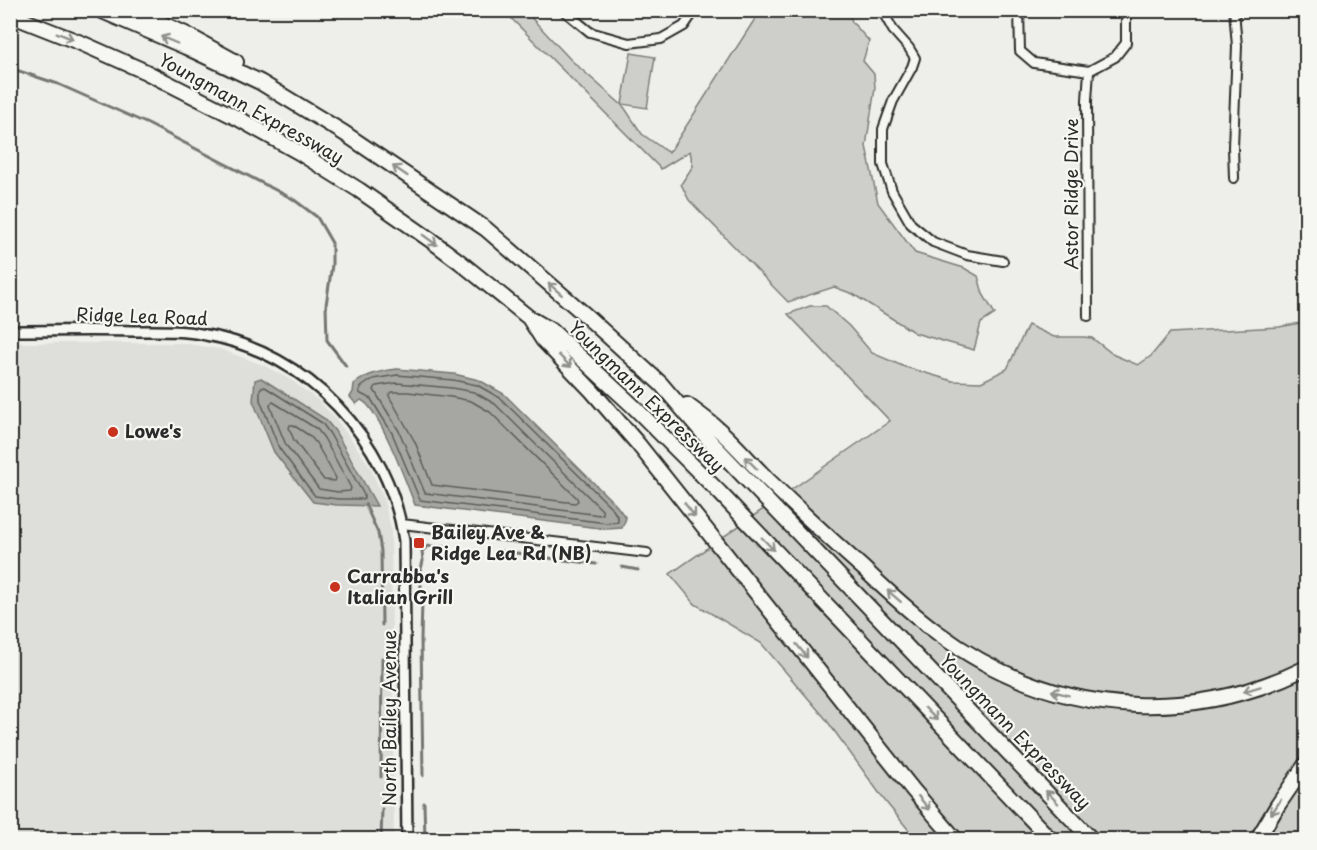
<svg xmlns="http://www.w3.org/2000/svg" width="1317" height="850" viewBox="0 0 1317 850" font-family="'Playpen Sans',sans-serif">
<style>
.built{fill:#dededb}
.green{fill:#cececa;stroke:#7c7c7a;stroke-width:1.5}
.water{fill:#a6a6a3;stroke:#757573;stroke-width:1.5}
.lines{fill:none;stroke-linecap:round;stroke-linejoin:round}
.shore{stroke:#5c5c5b;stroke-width:1.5}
.stream{stroke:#757573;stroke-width:3}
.minor-casing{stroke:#2b2b2b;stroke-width:12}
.tertiary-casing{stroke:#2b2b2b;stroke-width:14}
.motorway-casing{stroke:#2b2b2b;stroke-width:18}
.minor{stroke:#f6f6f2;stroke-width:8}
.tertiary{stroke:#f6f6f2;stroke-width:9}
.motorway{stroke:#f6f6f2;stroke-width:14}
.oneway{stroke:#90908e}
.poi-dot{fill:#c8321e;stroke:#f6f6f2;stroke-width:2}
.labels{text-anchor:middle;stroke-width:4.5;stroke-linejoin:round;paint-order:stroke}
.street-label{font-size:18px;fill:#2b2b2b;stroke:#f6f6f2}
.poi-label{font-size:18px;font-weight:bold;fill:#2b2b2b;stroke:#f6f6f2;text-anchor:start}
</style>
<rect width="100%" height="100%" fill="#eeeeea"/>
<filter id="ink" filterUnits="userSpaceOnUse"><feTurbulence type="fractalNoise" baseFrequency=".0167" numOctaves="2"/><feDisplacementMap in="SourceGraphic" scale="12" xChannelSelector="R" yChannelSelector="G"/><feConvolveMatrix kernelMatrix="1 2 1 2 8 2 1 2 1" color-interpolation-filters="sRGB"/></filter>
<g filter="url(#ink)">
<path class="built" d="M11,343H182L220,349L263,365L291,380L319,401L335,418L354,443L370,467L383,497L391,528L394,839L11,840Z"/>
<path class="green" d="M504,11H525L571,60L624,107L642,134L669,153L760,11H849L852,22L869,41L863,61L874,74L875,88L866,146L878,203L915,253L964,268L978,276L983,294L995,314L981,323L974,350L915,333L853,294L834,287L788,302L689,200L681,184L693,166L690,151L661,169Z
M631,53L655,57L647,108L622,104Z
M810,306H826L849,326L872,353L905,367L953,381L981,382L1007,369L1028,325L1054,337H1084L1092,338L1114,355L1138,365L1151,356L1170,333L1279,327L1306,322V839H916L885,801L825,718L761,643L695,604L670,574L890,421L788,314Z"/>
<path class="water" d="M397,369L454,374L479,380L504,394L616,505L626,518L622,528L607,529L415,505C407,485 379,407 361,400L356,404L350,397L353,392L354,384C367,374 380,371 397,369Z
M261,378L325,419L335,431L377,506L337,505L313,502L274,452L253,401L255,380Z"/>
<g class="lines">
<path class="shore" d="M397,375L453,380L477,385L500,398L612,508L618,518V522L607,523L420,500L392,433L371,399L361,394L359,392L361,387L373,379Z
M397,383L452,388L474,392L495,404L602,510L603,514L600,515L425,493L399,431L374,390L376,386Z
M262,387H265L322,423L330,434L364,495V499H338L315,496L279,448L260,400V389Z
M392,392H408L451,397L471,401L490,412L577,498L578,501L575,503L432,485L415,442L389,396V394Z
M273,402L317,429L324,438L351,488L350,491L338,492L319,489L286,445L270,406L271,403Z
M290,425H293L310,436L316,443L336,478L335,481L324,480L294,440L289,428Z"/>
<path class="stream" d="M10,68L58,84L148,124L293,199L317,217L332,243V265L326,305L327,340L346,366
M365,504L378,533L381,551L382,625
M500,551L524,554
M540,557L596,564
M622,567L638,570
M423,776L421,639L422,601L420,573L423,561L422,551L428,546L446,547
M381,777L382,658
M424,803L425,840
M381,840L382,809"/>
<g class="minor-casing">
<path id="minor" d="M563,10L590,32L629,43L661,39L684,26L695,10
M882,10L893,30L909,48L915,58L912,67L893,101L883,129V164L892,191L911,224L933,242L967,255L1003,261
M1019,10L1020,51L1034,63L1089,71
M1234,178L1233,147L1237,46L1234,10
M1088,316L1087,100L1089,71L1115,57L1126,43V10
M402,524L647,553"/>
</g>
<g class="tertiary-casing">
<path id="tertiary" d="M10,331C51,331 92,330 133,331C158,331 182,330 206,335C307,352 390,440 404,541L407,840"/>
</g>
<g class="motorway-casing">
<path id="motorway" d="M100,10L186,47L260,82L344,133L486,229L583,313L661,384L708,439L1092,840
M132,10L185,34L236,62
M10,15L81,43L144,71L239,119L300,153L359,190L432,241L460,262L528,317L552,331L633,406L720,493L1051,840
M529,318L543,340L592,391L638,444L913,790L956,840
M687,405C698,413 709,421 719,430C736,445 751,463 767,479C798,509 830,539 863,568C887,591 912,614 938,633C996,676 1063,702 1136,705C1195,707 1253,694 1306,668
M1257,840L1278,805L1306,764"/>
</g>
<use href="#minor" class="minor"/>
<use href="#tertiary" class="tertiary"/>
<use href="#motorway" class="motorway"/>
</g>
<defs><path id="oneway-shaft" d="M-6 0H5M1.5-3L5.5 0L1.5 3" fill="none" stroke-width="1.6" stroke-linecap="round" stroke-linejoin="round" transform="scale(1.5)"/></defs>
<g class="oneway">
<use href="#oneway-shaft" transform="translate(65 36) rotate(22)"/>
<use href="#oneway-shaft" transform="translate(169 40) rotate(-157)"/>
<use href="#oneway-shaft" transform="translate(400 171) rotate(-146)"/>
<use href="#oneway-shaft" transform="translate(430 240) rotate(36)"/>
<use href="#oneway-shaft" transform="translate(555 289) rotate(-139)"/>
<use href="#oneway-shaft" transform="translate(565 361) rotate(45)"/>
<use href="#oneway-shaft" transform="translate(751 463) rotate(-135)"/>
<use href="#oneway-shaft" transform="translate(690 510) rotate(52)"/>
<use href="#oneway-shaft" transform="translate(768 544) rotate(46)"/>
<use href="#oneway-shaft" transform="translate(894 596) rotate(-139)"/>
<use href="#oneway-shaft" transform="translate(802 651) rotate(51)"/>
<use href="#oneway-shaft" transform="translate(1252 689) rotate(163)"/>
<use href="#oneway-shaft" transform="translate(1060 693) rotate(-165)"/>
<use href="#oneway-shaft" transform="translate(931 714) rotate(46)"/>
<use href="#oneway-shaft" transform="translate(1052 797) rotate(-134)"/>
<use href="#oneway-shaft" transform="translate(924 803) rotate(50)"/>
<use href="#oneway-shaft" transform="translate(1276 807) rotate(124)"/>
</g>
</g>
<g class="poi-dot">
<circle cx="113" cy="432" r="6"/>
<rect x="413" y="537" width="12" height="12" rx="3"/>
<circle cx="335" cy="587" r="6"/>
</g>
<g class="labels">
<g class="street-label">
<text transform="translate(251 109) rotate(29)" y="6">Youngmann Expressway</text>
<text transform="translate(1072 194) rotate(-90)" y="6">Astor Ridge Drive</text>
<text transform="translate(142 317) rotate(2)" y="6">Ridge Lea Road</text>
<text transform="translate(646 397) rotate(44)" y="6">Youngmann Expressway</text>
<text transform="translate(390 718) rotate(-90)" y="6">North Bailey Avenue</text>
<text transform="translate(1015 732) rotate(46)" y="6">Youngmann Expressway</text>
</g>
<g class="poi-label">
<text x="125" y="438">Lowe's</text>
<text x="431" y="539">Bailey Ave &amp;<tspan x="431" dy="21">Ridge Lea Rd (NB)</tspan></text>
<text x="347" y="583">Carrabba's<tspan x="347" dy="21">Italian Grill</tspan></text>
</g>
</g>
<rect width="1317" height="850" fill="none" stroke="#f6f6f2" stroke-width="36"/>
<rect x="18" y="18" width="1281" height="814" fill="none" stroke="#2b2b2b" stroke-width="2" filter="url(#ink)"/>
</svg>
